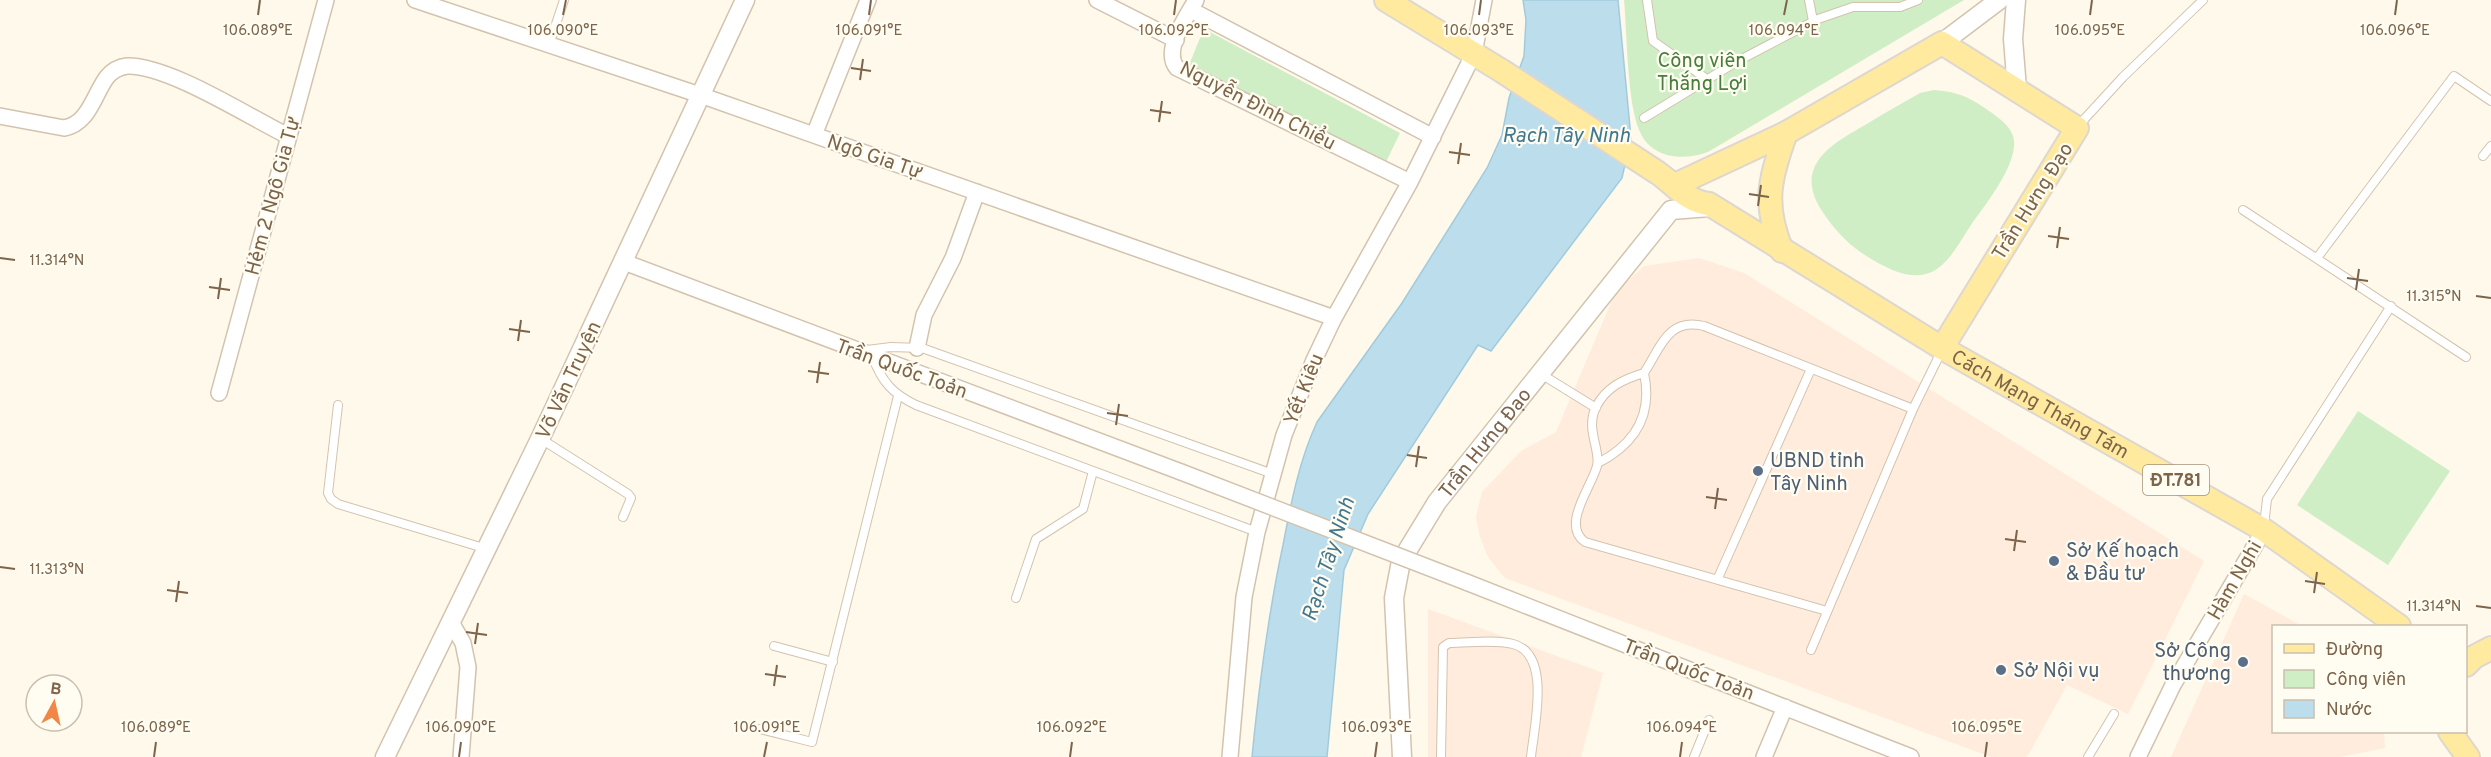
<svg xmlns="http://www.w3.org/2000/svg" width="2491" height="757" viewBox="0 0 2491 757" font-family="Overpass,sans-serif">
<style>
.commercial{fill:#ffecdd}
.green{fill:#d0eec6}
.water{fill:#bcddeb;stroke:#a1cbdd;stroke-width:1.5}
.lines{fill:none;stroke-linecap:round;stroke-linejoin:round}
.service-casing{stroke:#d3c3ae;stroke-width:10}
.minor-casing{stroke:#d3c3ae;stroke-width:18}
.tertiary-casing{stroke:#d3c3ae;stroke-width:21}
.primary-casing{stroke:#ddd7d0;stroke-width:26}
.service{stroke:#fff;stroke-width:8}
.minor{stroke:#fff;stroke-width:15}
.tertiary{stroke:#fff;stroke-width:18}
.primary{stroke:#ffeaa0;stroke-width:22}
.minor-bridge-casing{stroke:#d3c3ae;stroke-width:18;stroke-linecap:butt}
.minor-bridge{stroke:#fff;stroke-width:15}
.ticks{fill:none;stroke:#7d644a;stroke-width:2}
.service-dot{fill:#5c6f8a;stroke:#fffcf2;stroke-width:2}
.labels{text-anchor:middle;stroke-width:4.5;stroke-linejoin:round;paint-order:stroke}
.shield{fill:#fffcf2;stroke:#a4927c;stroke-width:1.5}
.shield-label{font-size:18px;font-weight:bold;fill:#7d644a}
.park-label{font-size:20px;fill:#477d3d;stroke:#fffcf2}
.street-label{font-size:20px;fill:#7d644a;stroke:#fffcf2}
.service-label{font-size:20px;fill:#4e5e75;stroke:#fffcf2;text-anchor:start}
.water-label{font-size:21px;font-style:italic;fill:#417891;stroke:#fffcf2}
.ticks-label{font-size:15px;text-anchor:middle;fill:#7d644a;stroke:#fffcf2;stroke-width:4.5;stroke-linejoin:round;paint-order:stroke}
</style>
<rect width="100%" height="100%" fill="#fef9ea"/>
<path class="commercial" d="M1699,258L1744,273L2204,561L2128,714L2067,685L2027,757H1991L1505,578L1488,557L1480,537L1476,517L1482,492L1521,451L1556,432L1616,291L1644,266Z
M2244,594L2302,626H2274V732H2384L2385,748L2340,757H2171Z
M1428,609L1603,673L1581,757H1428Z"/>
<path class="green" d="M1624,0H1964L1708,152C1684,161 1652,159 1640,132C1627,105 1627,33 1624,0Z
M1208,31L1400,133L1386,162L1189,65L1200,38Z
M1934,90C1960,92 1971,98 1992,113C2000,119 2010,126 2013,136C2021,161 1985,205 1971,225C1960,241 1947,269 1926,274C1909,278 1893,271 1878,263C1854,250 1837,234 1822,211C1793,166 1830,145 1865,125C1883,114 1902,103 1920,93Z
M2358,411L2450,471L2388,565L2297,505Z"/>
<path class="water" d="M1523,0H1618L1631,138L1622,178L1491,351L1478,345L1368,514L1344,570L1327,757H1252C1259,686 1268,615 1283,545C1291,503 1299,461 1317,422L1402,303L1487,168L1502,135L1509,98L1524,56L1526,20Z"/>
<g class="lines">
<g class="service-casing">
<path id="service" d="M1647,0L1653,41L1708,80
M1809,0L1813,21
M549,45L564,0
M1644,118L1736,62L1818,19L1853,7H1900L1918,0
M2078,126L2123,77L2203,0
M2483,156L2491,146
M2243,210L2466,357
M2317,258L2454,76L2491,101
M867,350L891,347L922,348L1273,474
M873,358C882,382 893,394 916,405L1257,532
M1541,374L1596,408
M338,405L328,493L331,499L338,504L487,549
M541,439L628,494L631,498L623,517
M1598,463C1635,444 1653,415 1644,373
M2264,526L2267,499L2391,306
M1718,578L1811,369
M1016,598L1036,539L1083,509L1093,471
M1827,611L1585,542C1561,525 1591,488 1597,466C1601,450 1585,429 1596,407C1606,387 1624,379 1644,373C1661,347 1668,317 1704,326L1913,409
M774,646L833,662
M1811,650L1913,409L1942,350
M760,729L812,742L898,396
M1441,757L1443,647L1449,643C1469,643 1493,639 1513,644C1552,654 1534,727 1531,757
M1694,757L1709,720
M2088,757L2114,714"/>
</g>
<g class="minor-casing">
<path id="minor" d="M415,0L703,96L1334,318
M1097,0L1176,40
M1196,0C1187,16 1162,51 1177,68L1410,182
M1191,10L1433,137
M0,116L64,128C89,124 94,94 107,77C112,71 119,67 127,66C169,65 249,117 288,136
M814,135L868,0
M624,262L1181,472
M917,348L924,315L953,258L977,192
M219,393L326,0
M1466,582L1911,757
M451,622L463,643L468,667L461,757
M1230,757L1244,597L1257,532L1284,435L1314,360L1334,318L1410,182L1474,53L1484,0
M1764,757L1785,707
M2138,757L2173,685L2264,530"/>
</g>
<g class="tertiary-casing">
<g id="tertiary">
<path d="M2016,0L2013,39L2017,89"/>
<path d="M1942,43L1999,0"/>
<path d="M385,757L540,439L745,0"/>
<path id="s1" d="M1402,757L1394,598L1401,561L1437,502L1671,210L1710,207"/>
</g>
</g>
<g class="primary-casing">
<g id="primary">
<path id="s2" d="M1386,0L1502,71L1658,173C1675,185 1688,202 1709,204L1942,348L2264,530L2399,626"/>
<path d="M1675,185L1786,133L1942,43L2077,128L1942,348"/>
<path d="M1782,251C1763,205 1769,179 1786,133"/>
<path d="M2466,665L2474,657L2491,648"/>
<path d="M2450,732L2468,757"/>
</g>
</g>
<use href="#service" class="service"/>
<use href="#minor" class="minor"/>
<use href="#tertiary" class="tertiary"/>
<use href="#primary" class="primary"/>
<g class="minor-bridge-casing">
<path id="minor-bridge" d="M1181,472L1466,582"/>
</g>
<use href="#minor-bridge" class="minor-bridge"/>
</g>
<path class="ticks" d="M258,15L260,0M563,15L566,0M869,15L871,0M1174,15L1176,0M1479,15L1481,0M1784,15L1787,0M2090,15L2092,0M2395,15L2397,0M851,68L871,71M860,80L863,59M1150,110L1171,113M1159,122L1162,101M1449,152L1470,155M1458,164L1461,143M1749,194L1769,197M1758,206L1761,185M2048,236L2069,239M2057,248L2060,227M0,258L15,260M2347,278L2368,281M209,287L230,290M2356,290L2359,269M2476,296L2491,298M218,299L221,278M509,329L530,332M518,341L521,320M808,371L829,374M817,383L820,362M1107,413L1128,416M1116,425L1119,404M1407,455L1427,458M1416,467L1419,446M1706,497L1727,500M1715,509L1718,488M2005,539L2026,542M2014,551L2017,530M0,567L15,569M2305,581L2325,584M167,590L188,593M2314,593L2317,572M176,602L179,581M2476,606L2491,608M466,632L487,635M475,644L478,623M765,674L786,677M774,686L777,665M154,757L156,742M459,757L461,742M764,757L767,742M1070,757L1072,742M1375,757L1377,742M1680,757L1682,742M1985,757L1987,742"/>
<g class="service-dot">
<circle cx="1758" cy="471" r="6"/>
<circle cx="2054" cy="561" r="6"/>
<circle cx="2243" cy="662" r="6"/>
<circle cx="2001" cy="670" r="6"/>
</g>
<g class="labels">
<rect class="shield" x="2143" y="465" width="66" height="30" rx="4.5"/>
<g class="shield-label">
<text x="2176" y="486">ĐT.781</text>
</g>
<g class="park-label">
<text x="1702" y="67">Công viên<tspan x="1702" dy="23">Thắng Lợi</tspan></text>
</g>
<g class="street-label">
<text transform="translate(1258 105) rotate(27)" y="7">Nguyễn Đình Chiểu</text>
<text transform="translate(875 156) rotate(19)" y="7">Ngô Gia Tự</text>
<text transform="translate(272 196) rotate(-75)" y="7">Hẻm 2 Ngô Gia Tự</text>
<text transform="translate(2032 201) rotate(-58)" y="7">Trần Hưng Đạo</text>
<text transform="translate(902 368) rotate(20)" y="7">Trần Quốc Toản</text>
<text transform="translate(568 380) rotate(-65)" y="7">Võ Văn Truyện</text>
<text transform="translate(1303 389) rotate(-68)" y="7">Yết Kiêu</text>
<text dy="7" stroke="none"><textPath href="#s2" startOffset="770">Cách Mạng Tháng Tám</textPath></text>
<text dy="7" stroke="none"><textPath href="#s1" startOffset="342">Trần Hưng Đạo</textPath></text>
<text transform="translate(2234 580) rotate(-60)" y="7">Hàm Nghi</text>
<text transform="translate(1689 669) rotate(21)" y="7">Trần Quốc Toản</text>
</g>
<g class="service-label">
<text x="1770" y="467">UBND tỉnh<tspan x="1770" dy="23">Tây Ninh</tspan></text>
<text x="2066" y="557">Sở Kế hoạch<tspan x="2066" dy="23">&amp; Đầu tư</tspan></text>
<text x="2231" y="657" text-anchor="end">Sở Công<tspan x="2231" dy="23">thương</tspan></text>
<text x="2013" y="677">Sở Nội vụ</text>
</g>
<g class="water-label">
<text x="1566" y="142">Rạch Tây Ninh</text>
<text transform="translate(1328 559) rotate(-72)" y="7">Rạch Tây Ninh</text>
</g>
</g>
<g class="ticks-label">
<text x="258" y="35">106.089°E</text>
<text x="563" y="35">106.090°E</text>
<text x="869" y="35">106.091°E</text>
<text x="1174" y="35">106.092°E</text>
<text x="1479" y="35">106.093°E</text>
<text x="1784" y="35">106.094°E</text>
<text x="2090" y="35">106.095°E</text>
<text x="2395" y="35">106.096°E</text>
<text x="57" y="265">11.314°N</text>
<text x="2434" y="301">11.315°N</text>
<text x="57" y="574">11.313°N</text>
<text x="2434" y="611">11.314°N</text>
<text x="156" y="732">106.089°E</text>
<text x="461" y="732">106.090°E</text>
<text x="767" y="732">106.091°E</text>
<text x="1072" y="732">106.092°E</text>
<text x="1377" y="732">106.093°E</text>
<text x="1682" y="732">106.094°E</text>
<text x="1987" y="732">106.095°E</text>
</g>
<rect x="2272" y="625" width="195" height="108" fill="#fffcf2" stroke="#cbbfaf" stroke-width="1.5"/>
<rect x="2284" y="644" width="30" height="9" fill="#ffeaa0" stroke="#cbbfaf" stroke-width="1.5"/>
<text x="2326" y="655" font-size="18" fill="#7d644a">Đường</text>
<rect x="2284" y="670" width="30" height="18" fill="#d0eec6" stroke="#cbbfaf" stroke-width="1.5"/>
<text x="2326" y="685" font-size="18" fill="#7d644a">Công viên</text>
<rect x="2284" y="700" width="30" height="18" fill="#bcddeb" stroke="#cbbfaf" stroke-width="1.5"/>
<text x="2326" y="715" font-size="18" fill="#7d644a">Nước</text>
<g transform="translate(54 703) rotate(8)"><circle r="28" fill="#fffcf2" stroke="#cbbfaf" stroke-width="1.5"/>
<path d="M0-4.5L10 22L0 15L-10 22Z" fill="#f18646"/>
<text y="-9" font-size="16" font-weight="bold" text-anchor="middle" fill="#7d644a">B</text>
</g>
</svg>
